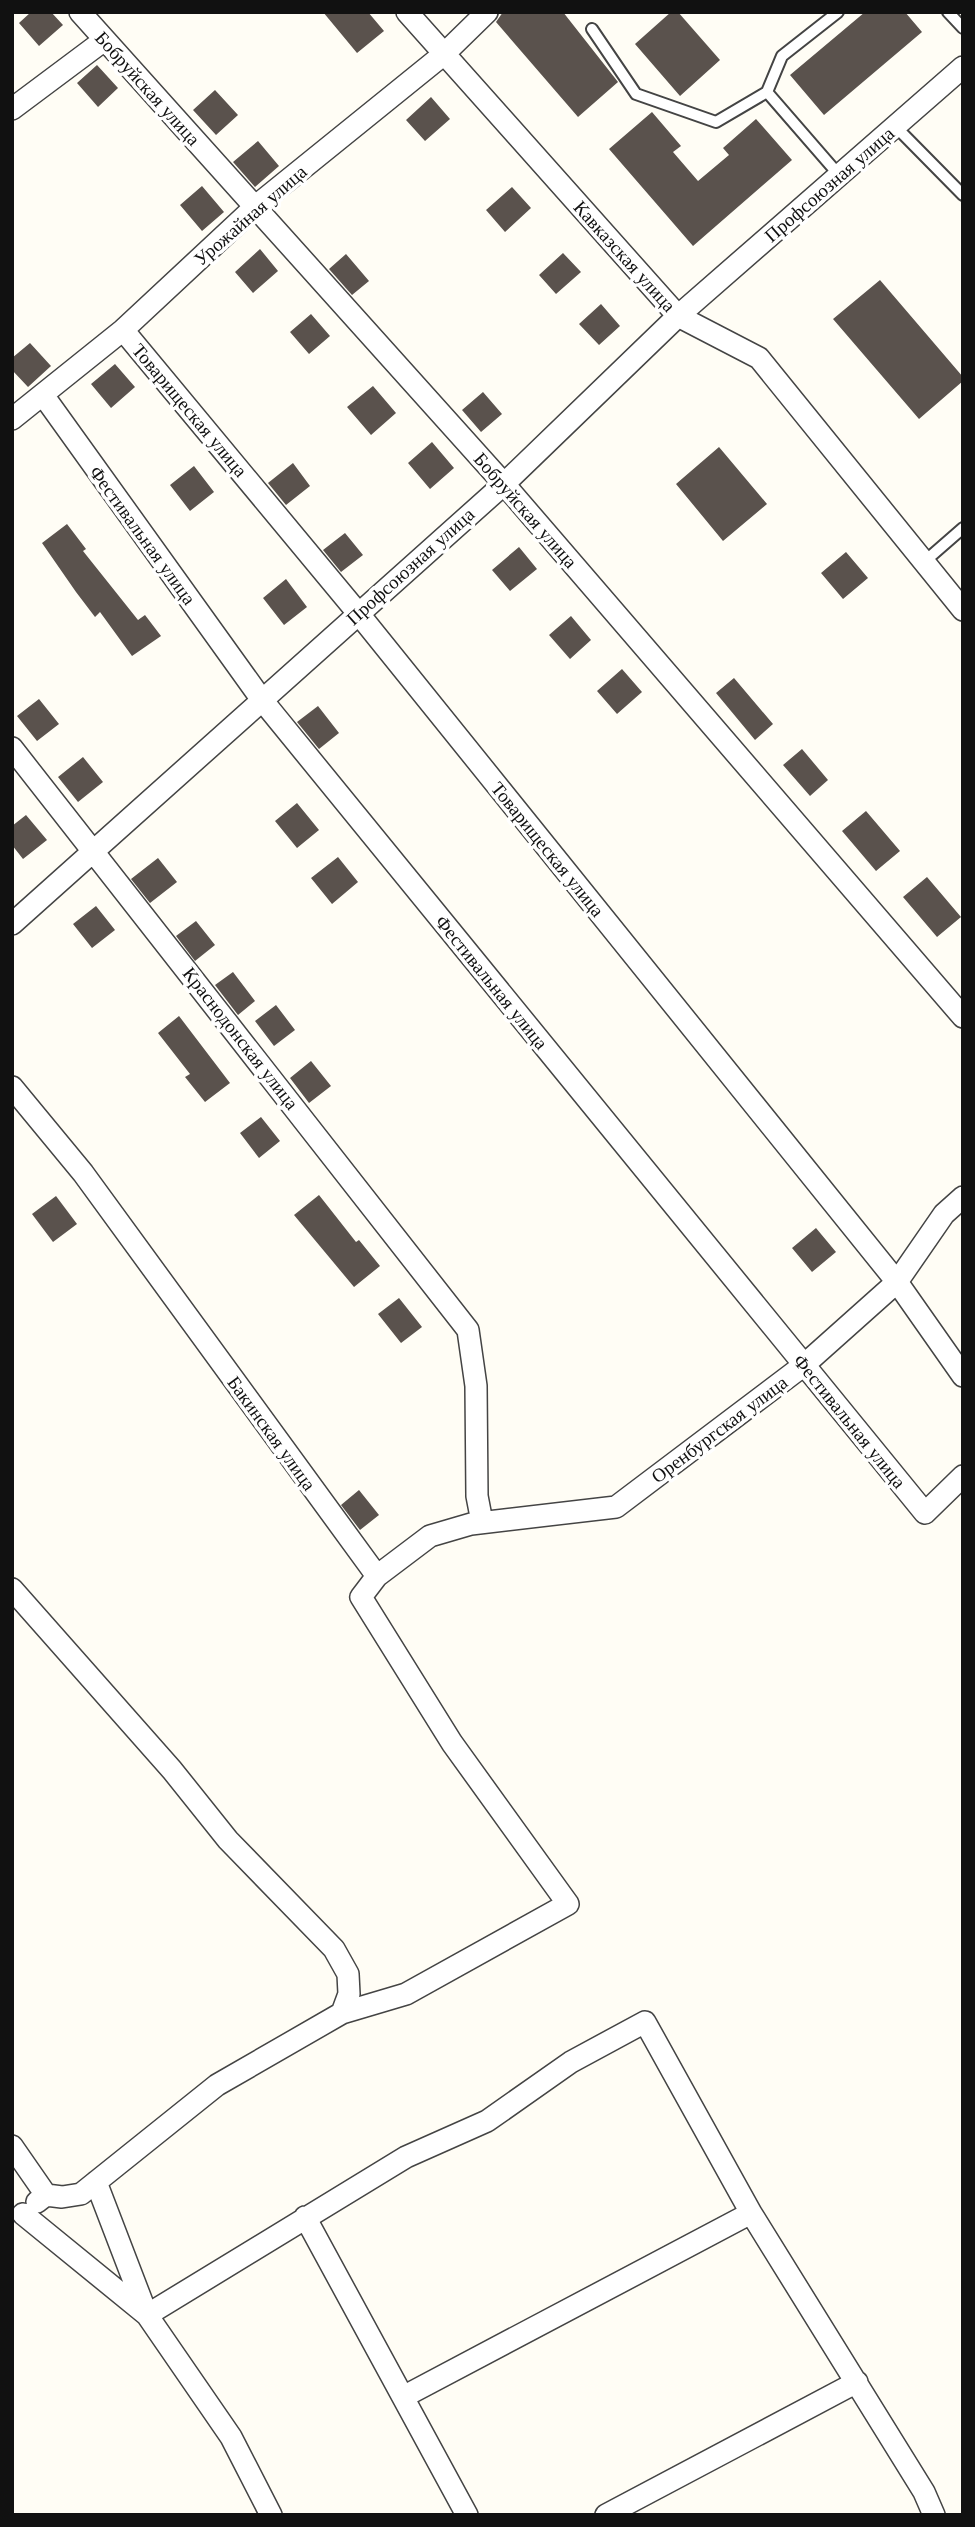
<svg xmlns="http://www.w3.org/2000/svg" width="975" height="2527" viewBox="0 0 975 2527" font-family="'Libre Baskerville',serif">
<style>
.building{fill:#5a524d}
.lines{fill:none;stroke-linecap:round;stroke-linejoin:round}
.service-casing{stroke:#444;stroke-width:14}
.minor-casing{stroke:#444;stroke-width:24}
.service{stroke:#fff;stroke-width:10}
.minor{stroke:#fff;stroke-width:21}
.labels{text-anchor:middle;stroke-width:7;stroke-linejoin:round;paint-order:stroke}
.street-label{font-size:19px;fill:#111;stroke:#fff}
</style>
<rect width="100%" height="100%" fill="#fffdf5"/>
<path class="building" d="M31,12H51L63,25L39,46L19,23Z
M323,12H368L384,31L357,53Z
M503,12H563L618,82L578,117L496,22Z
M671,12H678L720,60L680,96L635,44Z
M865,12H905L922,32L824,115L790,75Z
M97,65L118,88L98,107L77,83Z
M215,90L238,115L216,135L193,110Z
M431,97L450,119L425,141L406,120Z
M652,112L681,146L673,152L698,181L729,155L723,148L756,119L792,160L693,246L609,149Z
M258,141L279,166L255,187L233,162Z
M202,186L224,212L202,231L180,205Z
M512,187L531,208L505,232L486,210Z
M260,249L278,271L253,293L235,272Z
M563,253L581,272L556,294L539,275Z
M346,254L369,281L352,295L329,269Z
M880,280L963,377V381L919,419L833,319Z
M601,304L620,326L599,345L579,324Z
M311,314L330,336L309,354L290,332Z
M30,343L51,366L28,387L12,370V358Z
M115,364L135,387L111,408L91,384Z
M373,386L396,413L371,435L347,407Z
M483,392L502,414L481,432L462,410Z
M432,442L454,468L430,489L408,463Z
M719,447L767,504L723,541L676,484Z
M293,463L310,486L286,505L268,483Z
M194,466L214,492L190,511L170,485Z
M67,524L86,549L83,551L138,620L145,615L161,636L132,656L100,612L95,617L76,592L42,543Z
M345,533L363,555L341,572L323,550Z
M519,547L537,569L510,591L492,570Z
M846,552L868,578L843,599L821,573Z
M286,579L307,607L284,625L263,598Z
M571,616L591,640L570,659L549,635Z
M622,669L642,692L617,714L597,691Z
M734,678L773,724L755,740L716,693Z
M39,699L59,724L37,741L17,716Z
M318,706L339,733L319,749L297,722Z
M802,749L828,780L810,796L783,765Z
M83,757L103,782L78,802L58,777Z
M297,803L319,830L297,848L275,821Z
M866,811L900,851L876,871L842,831Z
M26,815L47,840L23,859L12,845V826Z
M338,857L358,882L332,904L311,878Z
M158,858L177,882L150,903L131,879Z
M927,877L961,917L937,937L903,897Z
M96,906L115,930L92,948L73,924Z
M196,921L215,945L195,961L176,936Z
M233,972L255,1001L238,1015L215,985Z
M276,1005L295,1030L274,1046L255,1021Z
M179,1016L230,1083L205,1102L185,1077L190,1074L158,1033Z
M311,1061L331,1086L309,1103L290,1078Z
M261,1117L280,1141L259,1158L240,1133Z
M319,1195L356,1242L359,1240L380,1266L354,1287L294,1215Z
M56,1196L77,1224L53,1242L32,1214Z
M816,1228L836,1252L812,1272L792,1248Z
M399,1298L422,1327L401,1343L378,1314Z
M359,1490L379,1515L360,1530L341,1505Z"/>
<g class="lines">
<g class="service-casing">
<path id="service" d="M948,12L963,28
M592,29L636,94L716,122L767,92L839,175
M767,92L782,56L838,12
M895,126L963,195
M924,562L963,528"/>
</g>
<g class="minor-casing">
<path id="minor" d="M80,12L504,484L963,1017
M407,12L678,316L759,358L963,610
M12,109L103,41
M123,330L358,613L897,1282L963,1376
M43,395L262,700L925,1513L963,1476
M12,419L123,330L256,206L444,54L487,12
M12,748L468,1330L476,1386L477,1496L482,1522
M12,924L504,484L678,316L963,67
M12,1087L83,1173L377,1576L430,1536L471,1524L616,1507L804,1365L897,1282L944,1214L963,1197
M12,1589L172,1770L228,1840L334,1949L348,1974L349,1994L342,2013L217,2085L81,2194L62,2197L46,2195
M342,2013L406,1994L568,1904L452,1743L361,1597L377,1576
M12,2146L46,2195L37,2202
M96,2182L147,2315L231,2437L271,2515
M751,2213L924,2492L934,2515
M23,2214L147,2315L406,2157L487,2121L571,2062L645,2022L751,2213L403,2397
M305,2217L467,2515
M606,2515L857,2382"/>
</g>
<use href="#service" class="service"/>
<use href="#minor" class="minor"/>
</g>
<g class="labels">
<g class="street-label">
<text transform="translate(148 88) rotate(48)" y="7">Бобруйская улица</text>
<text transform="translate(829 184) rotate(-41)" y="7">Профсоюзная улица</text>
<text transform="translate(250 215) rotate(-41)" y="7">Урожайная улица</text>
<text transform="translate(625 256) rotate(48)" y="7">Кавказская улица</text>
<text transform="translate(190 410) rotate(50)" y="7">Товарищеская улица</text>
<text transform="translate(526 510) rotate(49)" y="7">Бобруйская улица</text>
<text transform="translate(143 535) rotate(54)" y="7">Фестивальная улица</text>
<text transform="translate(410 566) rotate(-42)" y="7">Профсоюзная улица</text>
<text transform="translate(548 849) rotate(51)" y="7">Товарищеская улица</text>
<text transform="translate(492 982) rotate(51)" y="7">Фестивальная улица</text>
<text transform="translate(241 1038) rotate(52)" y="7">Краснодонская улица</text>
<text transform="translate(850 1421) rotate(51)" y="7">Фестивальная улица</text>
<text transform="translate(719 1429) rotate(-37)" y="7">Оренбургская улица</text>
<text transform="translate(272 1433) rotate(54)" y="7">Бакинская улица</text>
</g>
</g>
<rect width="975" height="2527" fill="none" stroke="#111111" stroke-width="28"/>
</svg>
